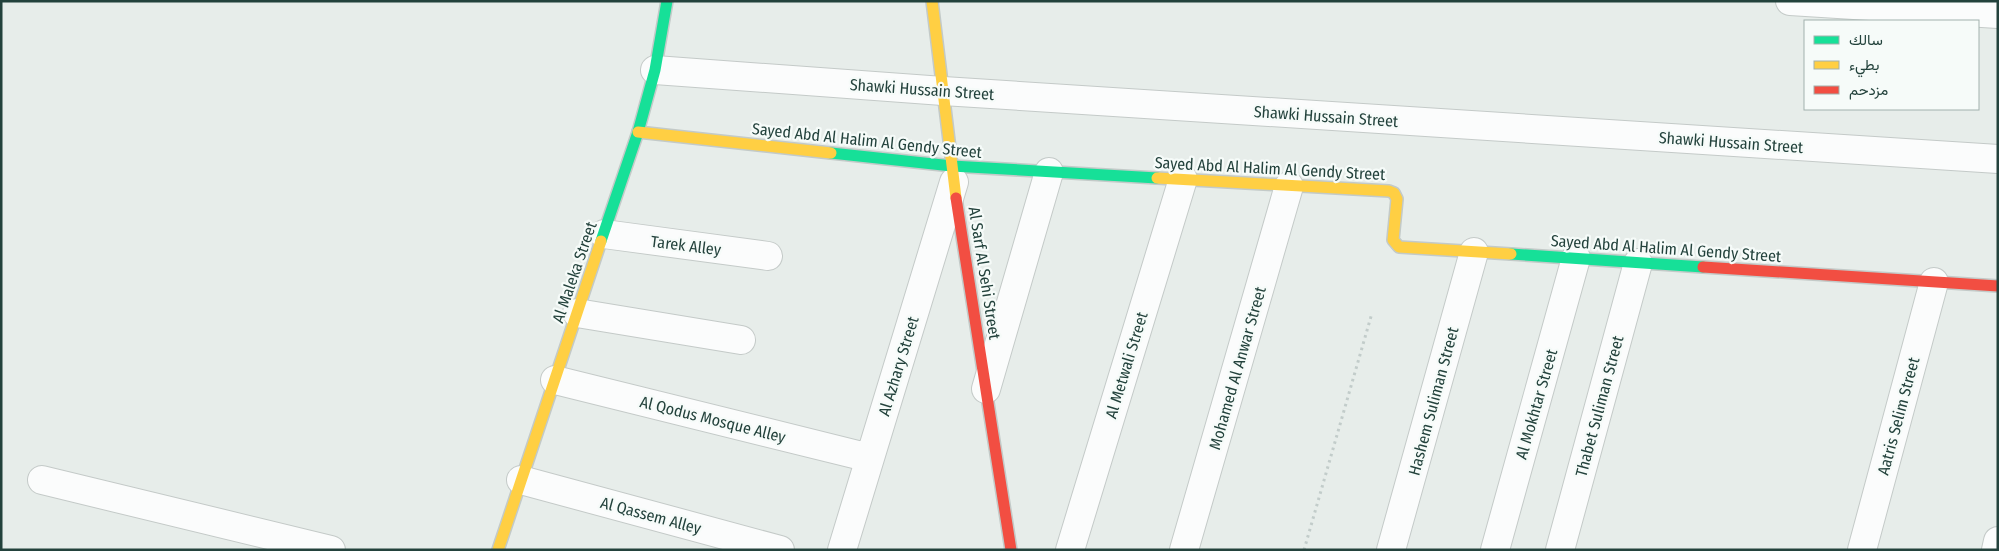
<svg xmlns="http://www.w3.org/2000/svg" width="1999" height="551" viewBox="0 0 1999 551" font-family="'Fira Sans Condensed',Vazirmatn,sans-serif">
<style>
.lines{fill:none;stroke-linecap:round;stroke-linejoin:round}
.street-casing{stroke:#c4cac8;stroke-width:30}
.fast-casing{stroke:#c3cac8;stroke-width:14}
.slow-casing{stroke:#c3cac8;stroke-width:14}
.jam-casing{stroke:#c3cac8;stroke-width:14}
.path{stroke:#c2ccca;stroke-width:3;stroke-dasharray:2.5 4;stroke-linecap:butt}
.street{stroke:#fbfcfc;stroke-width:28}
.fast{stroke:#16e098;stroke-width:11}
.slow{stroke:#ffcf43;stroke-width:11}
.jam{stroke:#f24e42;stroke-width:11}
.labels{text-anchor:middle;stroke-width:4.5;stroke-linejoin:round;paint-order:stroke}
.street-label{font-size:16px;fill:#23423c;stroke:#f6fbf9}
</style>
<rect width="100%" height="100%" fill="#e7edea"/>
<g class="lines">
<g class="street-casing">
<path id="street" d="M1790,1L1998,14
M655,70L943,91L1998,159
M604,234L768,256
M577,313L741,340
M555,380L870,458
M986,389L1049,172
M42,480L331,550
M521,480L780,550
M842,550L954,182
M1070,550L1183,179
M1184,550L1289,186
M1391,550L1474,252
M1495,550L1576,258
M1560,550L1638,263
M1862,550L1934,282
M1996,550L1998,541"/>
</g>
<g class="fast-casing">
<path id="fast" d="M831,153L952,166L1157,178
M601,241L638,132L655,70L667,1
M1511,254L1703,267"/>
</g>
<g class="slow-casing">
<path id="slow" d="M932,1L956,198
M638,132L831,153
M1157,178L1389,191L1394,193L1397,199L1393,240L1399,247L1511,254
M498,550L601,241"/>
</g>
<g class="jam-casing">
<path id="jam" d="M956,198L1011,550
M1703,267L1998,286"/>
</g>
<path class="path" d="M1304,550L1372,313"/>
<use href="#street" class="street"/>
<use href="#fast" class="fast"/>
<use href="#slow" class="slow"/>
<use href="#jam" class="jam"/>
</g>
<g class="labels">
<g class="street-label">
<text transform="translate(922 89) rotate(4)" y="6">Shawki Hussain Street</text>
<text transform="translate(1326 116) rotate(4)" y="6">Shawki Hussain Street</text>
<text transform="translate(867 140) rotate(6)" y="6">Sayed Abd Al Halim Al Gendy Street</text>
<text transform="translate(1731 142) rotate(4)" y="6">Shawki Hussain Street</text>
<text transform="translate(1270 168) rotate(3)" y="6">Sayed Abd Al Halim Al Gendy Street</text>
<text transform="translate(686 245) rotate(7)" y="6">Tarek Alley</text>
<text transform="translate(1666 248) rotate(4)" y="6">Sayed Abd Al Halim Al Gendy Street</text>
<text transform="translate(574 272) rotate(-71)" y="6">Al Maleka Street</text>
<text transform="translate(985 273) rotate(81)" y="6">Al Sarf Al Sehi Street</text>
<text transform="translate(1126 365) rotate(-73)" y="6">Al Metwali Street</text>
<text transform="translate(898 366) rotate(-73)" y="6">Al Azhary Street</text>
<text transform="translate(1237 368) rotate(-74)" y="6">Mohamed Al Anwar Street</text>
<text transform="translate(1433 401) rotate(-75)" y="6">Hashem Suliman Street</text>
<text transform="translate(1536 404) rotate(-74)" y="6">Al Mokhtar Street</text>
<text transform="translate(1599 406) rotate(-75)" y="6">Thabet Suliman Street</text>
<text transform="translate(1898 416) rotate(-75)" y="6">Aatris Selim Street</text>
<text transform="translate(713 419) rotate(14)" y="6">Al Qodus Mosque Alley</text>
<text transform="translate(651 515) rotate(15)" y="6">Al Qassem Alley</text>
</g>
</g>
<rect width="1999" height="551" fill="none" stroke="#23423c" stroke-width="5"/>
<rect x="1804" y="20" width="175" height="90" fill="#f6fbf9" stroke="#a2b1ad"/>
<rect x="1814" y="36" width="25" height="8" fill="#16e098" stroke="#a2b1ad"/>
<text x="1849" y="45" font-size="15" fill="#23423c">سالك</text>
<rect x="1814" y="61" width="25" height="8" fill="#ffcf43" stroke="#a2b1ad"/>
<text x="1849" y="70" font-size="15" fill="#23423c">بطيء</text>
<rect x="1814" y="86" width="25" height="8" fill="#f24e42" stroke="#a2b1ad"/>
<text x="1849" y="95" font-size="15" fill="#23423c">مزدحم</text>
</svg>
